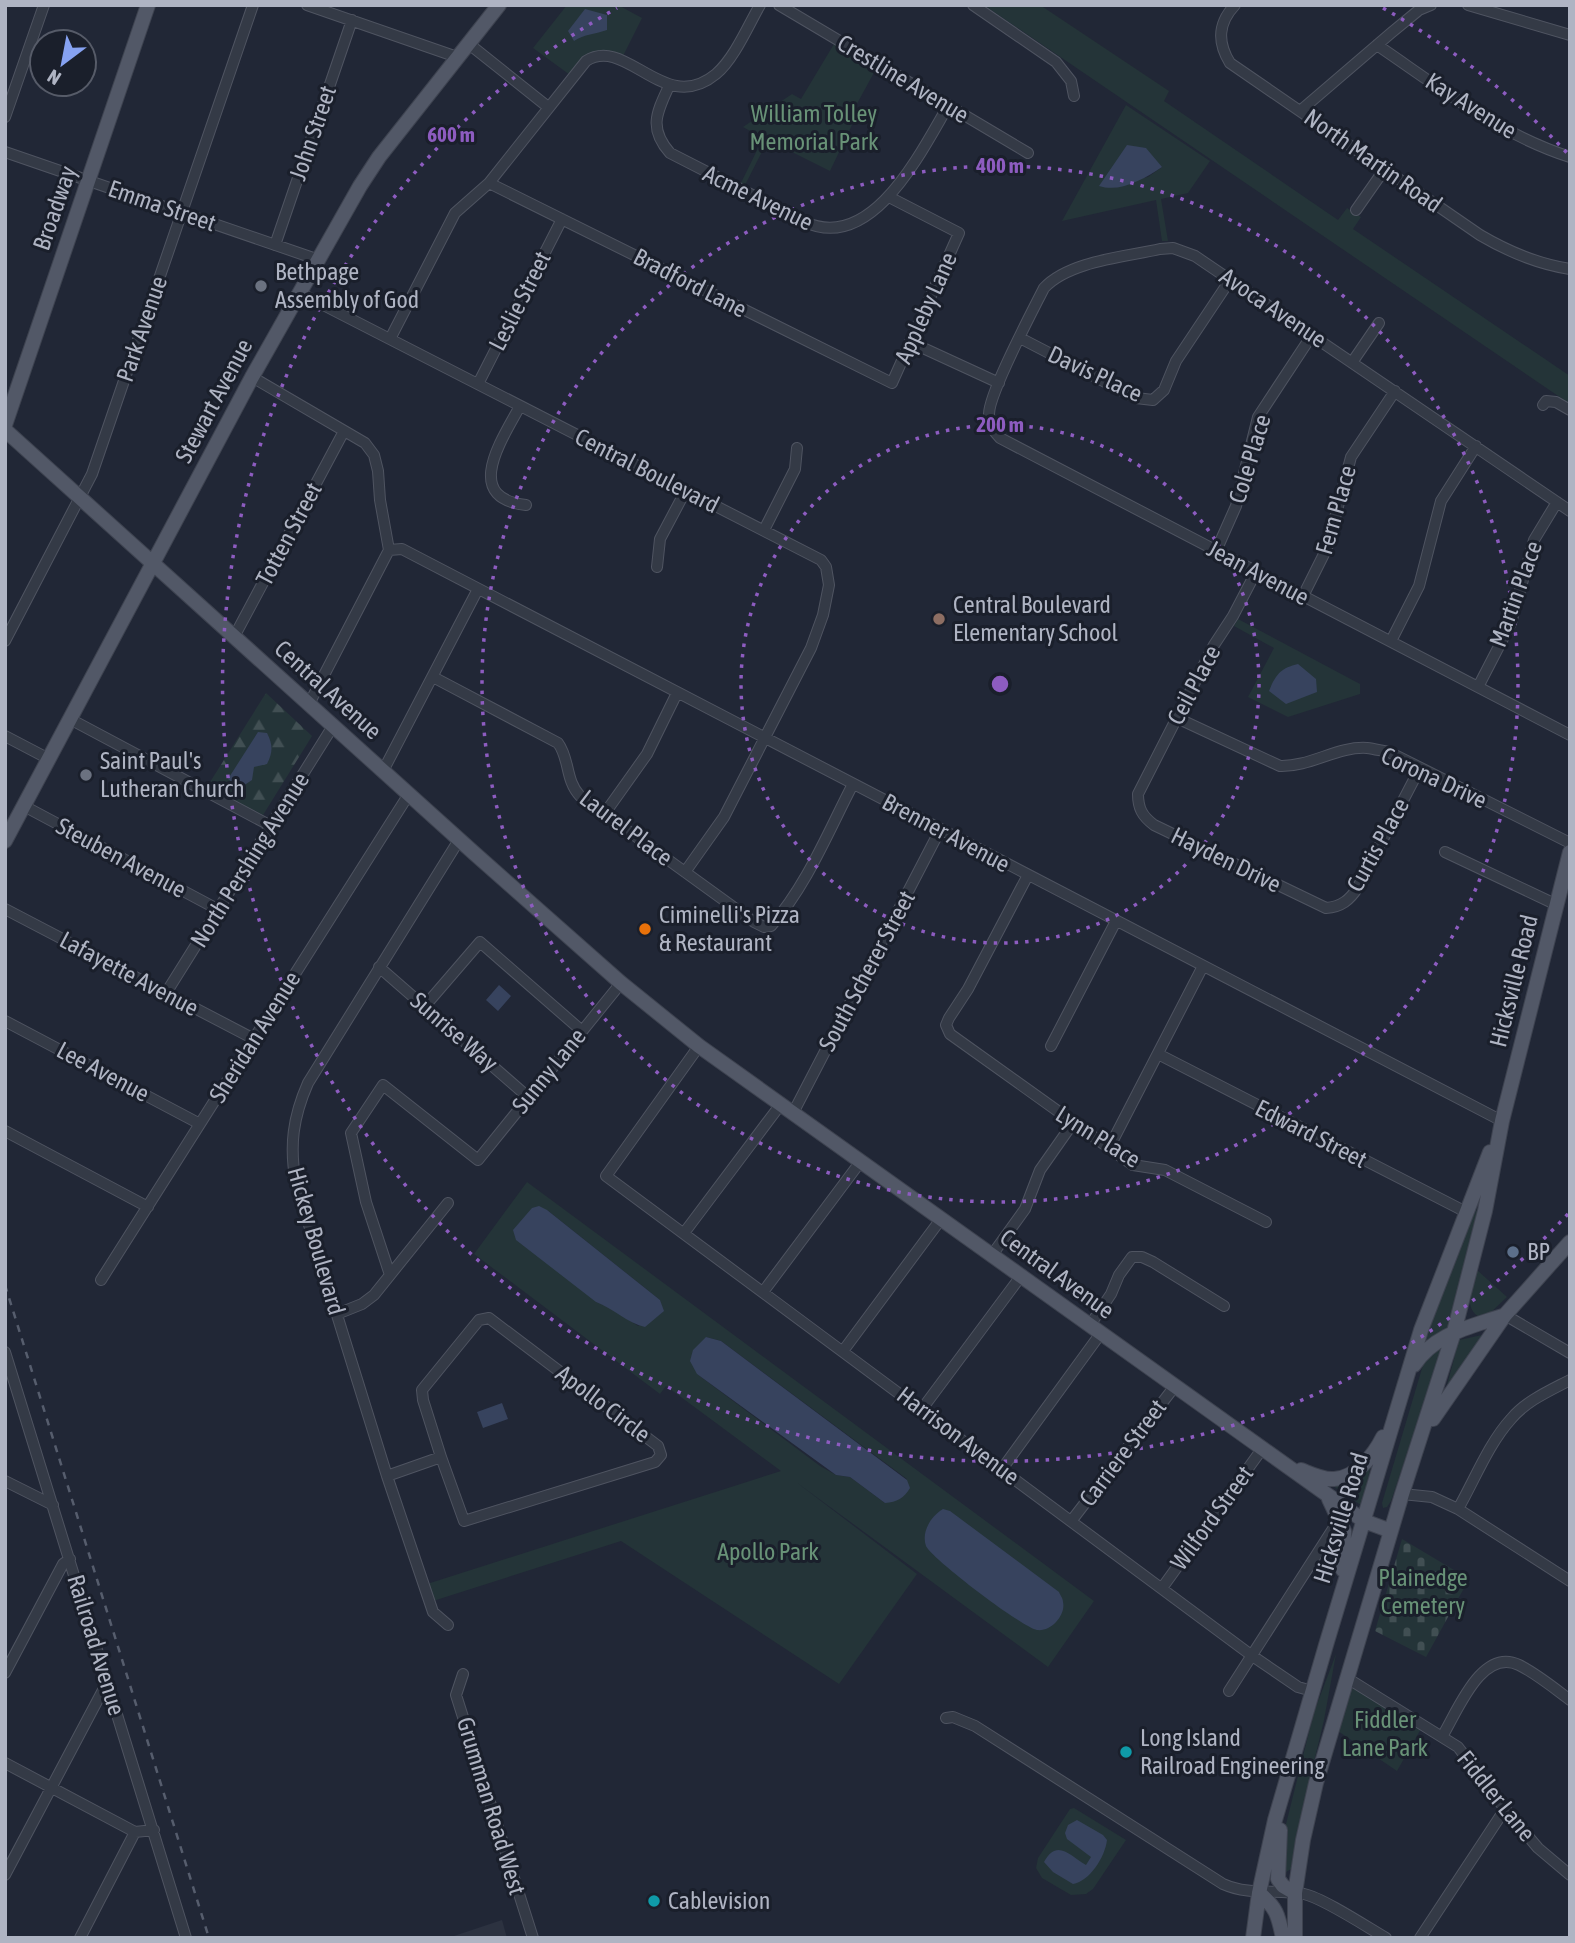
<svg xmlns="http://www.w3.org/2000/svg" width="1575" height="1943" viewBox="0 0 1575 1943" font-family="'Asap Condensed',sans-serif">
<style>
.airport{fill:#2c3240}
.green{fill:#243438;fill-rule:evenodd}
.forest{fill:url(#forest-firs)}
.cemetery{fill:url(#cemetery-stones)}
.water{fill:#37435e}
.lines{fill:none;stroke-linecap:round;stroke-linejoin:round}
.minor-casing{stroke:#4f5461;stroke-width:12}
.major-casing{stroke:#3e4350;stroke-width:16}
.minor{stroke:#343a46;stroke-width:10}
.major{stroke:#525867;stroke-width:14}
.rail{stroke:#565d6d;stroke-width:2.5;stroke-dasharray:7 7;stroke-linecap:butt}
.ring{fill:none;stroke:#8d5cc0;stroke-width:3.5;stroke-dasharray:3.5 7}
.worship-dot{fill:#6b7280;stroke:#1a1f2b;stroke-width:2.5}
.education-dot{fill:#8d6e63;stroke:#1a1f2b;stroke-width:2.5}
.food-dot{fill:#e8710a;stroke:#1a1f2b;stroke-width:2.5}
.service-dot{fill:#5c6f8a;stroke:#1a1f2b;stroke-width:2.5}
.culture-dot{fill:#0f9aa8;stroke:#1a1f2b;stroke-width:2.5}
.labels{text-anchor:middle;stroke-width:6;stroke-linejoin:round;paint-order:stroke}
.street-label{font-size:24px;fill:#afb4c3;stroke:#1a1f2b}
.park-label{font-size:24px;fill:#689277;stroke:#1a1f2b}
.poi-label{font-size:24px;fill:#afb4c3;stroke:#1a1f2b;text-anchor:start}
.centre{fill:#8d5cc0;stroke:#1a1f2b;stroke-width:3.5}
.ring-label{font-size:21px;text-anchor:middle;font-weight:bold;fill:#8d5cc0;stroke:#1a1f2b;stroke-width:6;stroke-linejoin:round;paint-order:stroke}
</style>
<defs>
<pattern id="forest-firs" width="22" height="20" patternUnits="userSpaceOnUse" patternTransform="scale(1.75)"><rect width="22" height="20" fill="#243438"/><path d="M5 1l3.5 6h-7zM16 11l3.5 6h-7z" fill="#414f53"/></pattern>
<pattern id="cemetery-stones" width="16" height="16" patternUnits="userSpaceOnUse" patternTransform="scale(1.75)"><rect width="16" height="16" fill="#243438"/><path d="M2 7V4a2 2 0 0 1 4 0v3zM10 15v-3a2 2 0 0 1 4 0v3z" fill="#414f53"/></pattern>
</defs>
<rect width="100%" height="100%" fill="#212736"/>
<path class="airport" d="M502,1920L507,1938H448Z"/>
<path class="green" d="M567,5H618L642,18L622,58L610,52L570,75L533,48Z
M984,5H1040L1169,91L1164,101L1338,220L1347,208L1361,217L1353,229L1570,376V404Z
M834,44L876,69L847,122L852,125L830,171L768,140L743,189L739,187L763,138L743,127L792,94L801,99Z
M1126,105L1210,161L1188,193L1161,199L1168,241H1162L1156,200L1062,221ZM1128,146L1162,167L1148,177L1100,186Z
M1238,619L1360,684V694L1288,717L1248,697L1274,648L1234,626Z
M527,1182L1094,1601L1048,1667L796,1482L917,1574L839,1684L621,1541L433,1601L427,1584L781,1471L666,1386L660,1394L474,1254ZM547,1210L660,1300L663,1311L638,1326L610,1307L596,1302ZM706,1337L721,1341L907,1479L885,1503L850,1477L836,1475L820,1466L697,1374Z
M1483,1198L1449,1328L1426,1340V1331L1466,1229Z
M1477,1270L1507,1297L1487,1316L1479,1317C1462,1306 1473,1286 1477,1270Z
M1482,1335L1446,1389L1459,1340Z
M1443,1347L1391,1501L1387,1507L1383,1508L1382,1503L1423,1365L1435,1351Z
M1371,1465L1362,1506L1323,1479Z
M1336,1654L1324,1720L1296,1837L1291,1869L1286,1872L1284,1871V1832L1314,1712Z
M1348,1683L1422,1727L1397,1771L1335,1729Z
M1074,1808L1126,1840L1093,1889L1086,1894L1071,1895L1042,1878L1036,1868L1038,1858L1070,1809Z"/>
<path class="forest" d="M266,693L312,736L263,815L207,787Z"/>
<path class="cemetery" d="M1402,1539L1469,1579L1426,1657L1375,1631Z"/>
<path class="water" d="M585,9L607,15V30C596,34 584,34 574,41L568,31Z
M1127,145L1146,148L1162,167C1144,179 1120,193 1099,186Z
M1298,664L1316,679L1317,692L1286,704L1269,691C1276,674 1281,668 1298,664Z
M258,732L267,733C273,745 273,752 267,764L254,767L252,780L240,788L228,779Z
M499,985L511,996L498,1011L486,1000Z
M539,1206L547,1210L660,1300L664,1311L645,1327C627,1323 613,1308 596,1302L516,1240L513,1230L532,1208Z
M706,1337L721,1341L907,1480L910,1488C904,1498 897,1502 885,1503L850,1477L836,1475L697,1374L690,1361L693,1350Z
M502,1403L508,1419L483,1428L477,1412Z
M943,1509L950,1511L1059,1592C1060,1595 1063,1598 1063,1602C1066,1615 1051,1632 1037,1630C1023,1628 932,1559 926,1546C921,1532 931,1516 943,1509Z
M1077,1820L1103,1835L1107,1840C1105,1857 1090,1881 1073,1884L1053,1872L1044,1862C1057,1838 1070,1856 1086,1865L1091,1857L1067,1839L1065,1833L1068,1825Z"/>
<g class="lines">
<g class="minor-casing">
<path id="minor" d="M307,5L457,57
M779,5L1028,153
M973,5L1056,62L1071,81L1074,96
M1235,5C1218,23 1217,42 1230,63L1480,235C1509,252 1537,264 1570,269
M1468,5L1570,35
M469,44L548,107
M1377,45C1439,87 1498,134 1570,157
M669,86C657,112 648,128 670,153L805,222C872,253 921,152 948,106
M1300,111L1391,33L1419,10L1431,5
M5,117L44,5
M5,152L319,260
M489,183L892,383L959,233L889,197
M1356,210L1384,170
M275,245L352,20
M300,293L821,560L826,567L829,585L823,615L811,648L724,817L685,872
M1020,338L1136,398L1153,400L1164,390L1176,361L1230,280
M390,339L455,213L489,183L586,61C627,35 664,117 716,74C734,59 748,26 760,5
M910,342L999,383
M1353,361L1379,323
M252,377L365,443L374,455L378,471L380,500L389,550L309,704
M478,384L562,219
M1543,405L1546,401L1556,402L1570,410
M520,406C503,438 461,498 526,505
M1570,511L1195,256L1173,248L1160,249C1125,257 1069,261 1044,288C1032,312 989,393 989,414C989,424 994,432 1000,438L1570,735
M764,530L795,469L797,448
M389,550L402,549L1502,1121
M1216,551L1236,506L1258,417L1312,335
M657,567L660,539L686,490
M1256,572L1233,616L1214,645L1138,794C1138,808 1142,816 1154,825L1326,908C1341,907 1350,900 1358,887L1420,768
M1303,596L1327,548L1351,457L1395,391
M234,637L344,431
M5,641L92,474L253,5
M1391,641L1419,586L1441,501L1476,446
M433,677L558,743C570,759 565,780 580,796L754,922L764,927L771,926C807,885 828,832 853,784
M1478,687L1511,623L1534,540L1557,502
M1177,718L1280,766C1310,767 1338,746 1367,748C1375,749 1382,751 1389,752L1570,843
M70,719L271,826
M5,736L49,759
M383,771L478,589
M24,806L219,910
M605,813L647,754L677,693
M1445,852L1557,905
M1028,875L968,989L949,1018L946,1025L950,1034L1133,1165L1165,1170L1266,1222
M5,909L254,1039
M379,967L528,1097
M166,993L333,726
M424,1007L480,942L582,1031
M5,1021L200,1124
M699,1046L606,1176L1251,1655L1298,1687L1312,1691
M1051,1046L1116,921
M1158,1054L1466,1212
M793,1113L940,830
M5,1131L148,1207
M1109,1148L1203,966
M684,1233L781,1104
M992,1255L1025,1209L1040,1170L1073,1123
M390,1275L366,1202L351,1133L383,1085L478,1160L621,983
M101,1280L409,794
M763,1292L861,1161
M337,1314L362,1304L374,1295L448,1203
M1505,1315L1570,1353
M1090,1325L1111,1294L1119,1275L1132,1257H1142L1153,1262L1224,1306
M843,1351L941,1219
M5,1352L186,1938
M922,1409L1021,1276
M1002,1469L1101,1333
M387,1476L441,1457L464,1521L655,1462L661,1455L658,1446L489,1318L479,1320L422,1390L423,1400L441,1457
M5,1481L53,1505
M1402,1494L1432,1497L1458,1509L1570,1581
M1458,1509C1474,1481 1489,1443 1511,1419C1526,1401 1549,1391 1570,1380
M1072,1520L1175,1386
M1162,1588L1262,1449
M448,1625L433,1612L387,1476L296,1183C289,1146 293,1117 308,1083L459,840
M5,1673L63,1564L70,1559
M463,1674L456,1695L533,1938
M1347,1678L1458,1747L1505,1809L1538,1848L1570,1875
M1229,1691L1340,1518
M946,1718L953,1717L975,1726L1223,1884C1250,1896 1276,1889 1304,1894C1323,1898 1367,1927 1386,1938
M1443,1735C1458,1710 1482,1647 1519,1665C1537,1674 1554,1688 1570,1700
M5,1763L135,1832L154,1830
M5,1875L103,1690L110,1688
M80,1938L135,1832
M1420,1938L1505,1809"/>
</g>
<g class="major-casing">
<path id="major" d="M5,425L148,5
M5,430L474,853L621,983L699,1046L1364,1521L1391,1531
M5,841L252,377L360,186L379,157L499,5
M1414,1365C1435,1333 1471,1327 1505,1315
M1433,1419L1505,1315L1570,1242
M1301,1470C1311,1474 1323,1480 1334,1479C1356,1478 1374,1455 1383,1437
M1329,1499L1344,1531L1343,1570
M1280,1830L1278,1879L1283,1886L1295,1893
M1259,1893C1277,1908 1278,1915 1283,1938
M1253,1938L1259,1893L1275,1820L1326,1645L1421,1330L1490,1152
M1295,1938V1893L1303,1840L1316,1783L1402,1494L1454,1332L1485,1211L1502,1121L1570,852"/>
</g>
<use href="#minor" class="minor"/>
<use href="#major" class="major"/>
<path class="rail" d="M5,1285L209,1938"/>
</g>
<g class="ring">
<circle cx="1000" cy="684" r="259"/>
<circle cx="1000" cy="684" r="518"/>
<path d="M1568 1214A777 777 0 1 1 617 8M1383 8A777 777 0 0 1 1568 154"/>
</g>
<g class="worship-dot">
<circle cx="261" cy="286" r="7"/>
<circle cx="86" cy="775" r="7"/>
</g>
<circle class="education-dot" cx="939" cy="619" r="7"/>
<circle class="food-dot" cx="645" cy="929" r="7"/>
<circle class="service-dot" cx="1513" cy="1252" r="7"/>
<g class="culture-dot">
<circle cx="1126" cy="1752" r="7"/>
<circle cx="654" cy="1901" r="7"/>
</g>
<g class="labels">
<g class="street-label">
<text transform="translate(903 79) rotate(31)" y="8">Crestline Avenue</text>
<text transform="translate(1471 106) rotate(32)" y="8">Kay Avenue</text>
<text transform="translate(313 133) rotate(-71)" y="8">John Street</text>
<text transform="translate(1373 161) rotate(35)" y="8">North Martin Road</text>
<text transform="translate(758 198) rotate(26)" y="8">Acme Avenue</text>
<text transform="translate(162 206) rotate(19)" y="8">Emma Street</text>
<text transform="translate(55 208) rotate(-71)" y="8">Broadway</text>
<text transform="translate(690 283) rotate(27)" y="8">Bradford Lane</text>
<text transform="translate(520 301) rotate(-63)" y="8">Leslie Street</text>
<text transform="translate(926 308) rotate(-66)" y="8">Appleby Lane</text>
<text transform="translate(1273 308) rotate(34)" y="8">Avoca Avenue</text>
<text transform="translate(142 329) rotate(-71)" y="8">Park Avenue</text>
<text transform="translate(1095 374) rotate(25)" y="8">Davis Place</text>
<text transform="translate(214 401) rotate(-62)" y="8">Stewart Avenue</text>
<text transform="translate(1250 459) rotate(-73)" y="8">Cole Place</text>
<text transform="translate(647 471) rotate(27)" y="8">Central Boulevard</text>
<text transform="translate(1336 510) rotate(-74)" y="8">Fern Place</text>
<text transform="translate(289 534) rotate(-62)" y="8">Totten Street</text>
<text transform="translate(1258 573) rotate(28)" y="8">Jean Avenue</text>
<text transform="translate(1516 594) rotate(-70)" y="8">Martin Place</text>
<text transform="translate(1194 685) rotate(-62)" y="8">Ceil Place</text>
<text transform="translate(328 690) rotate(42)" y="8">Central Avenue</text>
<text transform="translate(1434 778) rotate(25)" y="8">Corona Drive</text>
<text transform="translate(626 828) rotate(37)" y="8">Laurel Place</text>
<text transform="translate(946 833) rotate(28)" y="8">Brenner Avenue</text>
<text transform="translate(1378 845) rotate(-61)" y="8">Curtis Place</text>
<text transform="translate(121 858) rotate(28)" y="8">Steuben Avenue</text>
<text transform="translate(250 860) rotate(-58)" y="8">North Pershing Avenue</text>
<text transform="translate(1226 860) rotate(26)" y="8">Hayden Drive</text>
<text transform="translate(867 971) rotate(-62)" y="8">South Scherer Street</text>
<text transform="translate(129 974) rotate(28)" y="8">Lafayette Avenue</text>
<text transform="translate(1514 981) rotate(-76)" y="8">Hicksville Road</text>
<text transform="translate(454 1032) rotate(41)" y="8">Sunrise Way</text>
<text transform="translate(255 1037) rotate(-58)" y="8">Sheridan Avenue</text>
<text transform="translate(549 1071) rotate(-51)" y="8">Sunny Lane</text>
<text transform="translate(103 1072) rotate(28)" y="8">Lee Avenue</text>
<text transform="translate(1311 1134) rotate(27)" y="8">Edward Street</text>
<text transform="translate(1098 1137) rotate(32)" y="8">Lynn Place</text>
<text transform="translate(316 1241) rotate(74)" y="8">Hickey Boulevard</text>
<text transform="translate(1057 1274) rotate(36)" y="8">Central Avenue</text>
<text transform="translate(603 1404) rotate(37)" y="8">Apollo Circle</text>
<text transform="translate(958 1436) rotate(37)" y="8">Harrison Avenue</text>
<text transform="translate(1123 1453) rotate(-53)" y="8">Carriere Street</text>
<text transform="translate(1212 1518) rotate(-54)" y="8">Wilford Street</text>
<text transform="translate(1341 1518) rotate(-73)" y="8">Hicksville Road</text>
<text transform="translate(96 1645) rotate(73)" y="8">Railroad Avenue</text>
<text transform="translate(1496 1796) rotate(51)" y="8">Fiddler Lane</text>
<text transform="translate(491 1806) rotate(73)" y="8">Grumman Road West</text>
</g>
<g class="park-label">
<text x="814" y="122">William Tolley<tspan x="814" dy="28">Memorial Park</tspan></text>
<text x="768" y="1560">Apollo Park</text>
<text x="1423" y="1586">Plainedge<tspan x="1423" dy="28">Cemetery</tspan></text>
<text x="1385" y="1728">Fiddler<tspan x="1385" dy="28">Lane Park</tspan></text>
</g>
<g class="poi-label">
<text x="275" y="280">Bethpage<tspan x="275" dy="28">Assembly of God</tspan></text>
<text x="953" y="613">Central Boulevard<tspan x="953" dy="28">Elementary School</tspan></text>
<text x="100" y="769">Saint Paul's<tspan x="100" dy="28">Lutheran Church</tspan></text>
<text x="659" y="923">Ciminelli's Pizza<tspan x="659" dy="28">&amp; Restaurant</tspan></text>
<text x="1527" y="1260">BP</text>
<text x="1140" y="1746">Long Island<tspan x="1140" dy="28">Railroad Engineering</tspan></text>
<text x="668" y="1909">Cablevision</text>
</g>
</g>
<circle cx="1000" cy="684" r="10" class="centre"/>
<g class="ring-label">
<text x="451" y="142">600 m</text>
<text x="1000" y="173">400 m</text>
<text x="1000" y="432">200 m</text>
</g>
<rect width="1575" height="1943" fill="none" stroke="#afb4c3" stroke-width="14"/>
<g transform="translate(63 63) rotate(212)"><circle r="33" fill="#1a1f2b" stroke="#565b68" stroke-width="2"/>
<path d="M0-5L12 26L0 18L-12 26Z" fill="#86a2f1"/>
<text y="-10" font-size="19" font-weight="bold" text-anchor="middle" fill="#afb4c3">N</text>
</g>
</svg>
